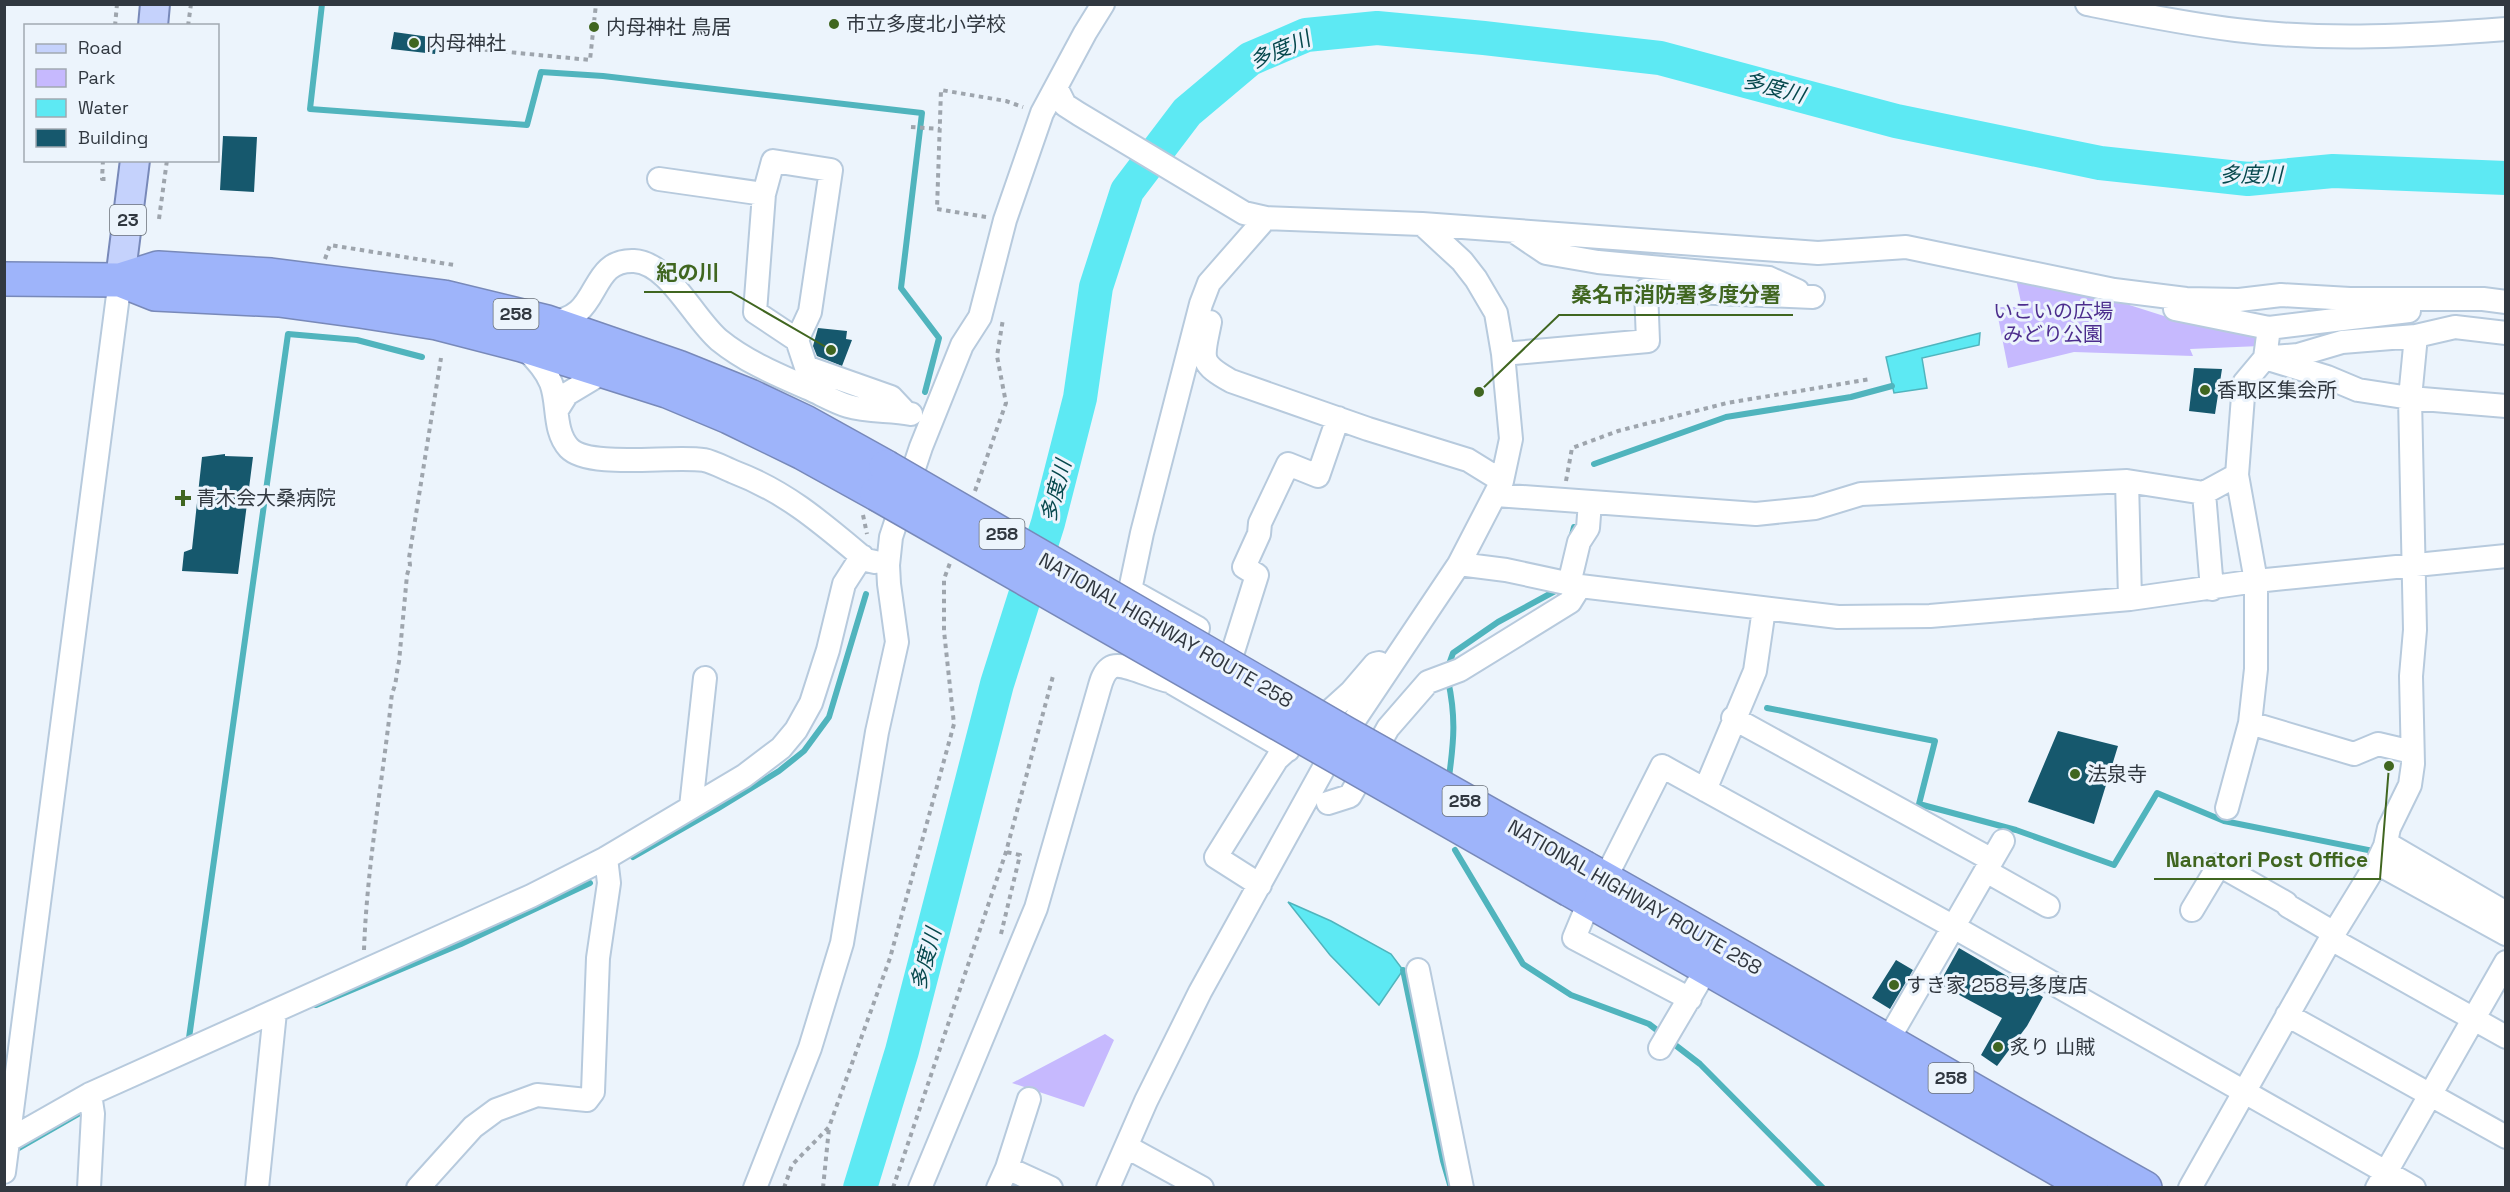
<svg xmlns="http://www.w3.org/2000/svg" width="2510" height="1192" viewBox="0 0 2510 1192" font-family="'Space Grotesk','Noto Sans JP',sans-serif">
<style>
.green{fill:#c6b9fe}
.water{fill:#5de9f3;stroke:#50b4bd;stroke-width:1.5}
.lines{fill:none;stroke-linecap:round;stroke-linejoin:round}
.stream{stroke:#50b4bd;stroke-width:6}
.river{stroke:#5de9f3;stroke-width:34}
.building{fill:#16586d}
.minor-casing{stroke:#b7cadd;stroke-width:26}
.major-casing{stroke:#7889b9;stroke-width:32}
.highway-casing{stroke:#7889b9;stroke-width:36}
.path{stroke:#9ea5ad;stroke-width:4;stroke-dasharray:4.5 4.5;stroke-linecap:butt}
.minor{stroke:#fff;stroke-width:22}
.major{stroke:#c5d2fc;stroke-width:28}
.highway{stroke:#9eb4fa;stroke-width:33}
.highway-bridge-casing{stroke:#7889b9;stroke-width:36;stroke-linecap:butt}
.highway-bridge{stroke:#9eb4fa;stroke-width:33}
.poi-dot{fill:#406620;stroke:#ecf4fc;stroke-width:2}
.labels{text-anchor:middle;stroke-width:6;stroke-linejoin:round;paint-order:stroke}
.shield{fill:#ecf4fc;stroke:#697078;stroke-width:1.5}
.shield-label{font-size:18px;font-weight:bold;fill:#313840}
.poi-label{font-size:20px;fill:#313840;stroke:#ecf4fc;text-anchor:start}
.park-label{font-size:20px;fill:#4c2d8d;stroke:#ecf4fc}
.street-label{font-size:20px;fill:#313840;stroke:#ecf4fc}
.water-label{font-size:21px;font-style:italic;fill:#06484d;stroke:#ecf4fc}
.leader{fill:none;stroke:#406620;stroke-width:2}
.callout-dot{fill:#406620;stroke:#ecf4fc;stroke-width:2}
.callout-label{font-size:21px;text-anchor:middle;font-weight:bold;fill:#406620;stroke:#ecf4fc;stroke-width:6;stroke-linejoin:round;paint-order:stroke}
</style>
<rect width="100%" height="100%" fill="#ecf4fc"/>
<path class="green" d="M2016,279L2098,295L2164,316L2261,333L2260,346L2190,349L2193,356L2074,352L2008,368L1996,307H2022Z
M1105,1034L1114,1040L1084,1107L1012,1083Z"/>
<path class="water" d="M1980,333L1979,345L1922,358L1927,388L1894,393L1886,357Z
M1288,902L1331,921L1391,954L1403,970L1379,1005L1330,955Z"/>
<g class="lines">
<path class="stream" d="M322,4L310,109L527,125L541,72L603,76L922,113L901,288L939,338L925,392
M1594,464L1726,417L1851,397L1892,386
M1571,539L1574,527
M1448,667L1453,653L1498,622L1557,590
M1448,680C1456,717 1454,740 1449,777
M1767,708L1935,741L1919,804L2016,830L2114,865L2157,793L2224,821L2378,852
M1455,850L1523,964L1571,995L1649,1024L1662,1034
M633,857L717,809L779,771L804,751L829,717L866,594
M1403,970L1443,1161L1451,1188
M316,1005L461,944L590,883
M189,1038L288,334L357,340L422,357
M1670,1041L1700,1064L1823,1188
M19,1148L80,1113"/>
<path class="river" d="M860,1188L902,1051L997,684L1048,523L1080,398L1096,287L1127,191L1187,112L1250,59L1306,35L1377,28L1484,38L1660,58L1896,121L2100,163L2248,179L2333,171L2506,178"/>
</g>
<path class="building" d="M394,32L437,38L435,54L391,49Z
M223,136L257,137L254,192L220,190Z
M818,328L847,331L846,339L852,340L842,366L817,356L813,346Z
M2194,368L2222,369L2215,414L2189,411Z
M225,454V456L253,457L238,574L182,571L184,552L192,549L202,457Z
M2058,731L2118,746L2094,824L2028,802Z
M1959,948L2043,997L2027,1026L1997,1066L1981,1055L2002,1018L1939,984Z
M1896,960L1913,970L1890,1009L1872,998Z"/>
<g class="lines">
<g class="minor-casing">
<path id="minor" d="M2087,4C2137,14 2186,24 2236,30C2325,41 2417,36 2506,29
M1056,87L1065,105L1079,114L1244,213L1266,218L1422,224L1818,253L1906,247L2114,290L2186,299L2239,300L2281,295L2350,299H2483L2506,302
M659,179L764,194
M1515,232L1546,253L1598,262L1769,278L1798,291
M2175,309L2269,328L2409,311
M548,322C603,321 586,259 634,261C669,263 693,318 719,340C746,362 778,375 810,389C823,395 835,402 848,406C868,412 890,410 911,414
M1210,322C1203,358 1197,362 1231,381L1368,429L1468,460L1502,481
M2416,336L2410,398L2506,406
M797,340L810,312L831,170L773,161L764,194L755,312L797,340L806,367L891,397L906,413
M523,346C534,358 545,368 551,383C559,403 553,431 569,448C589,469 673,455 704,460C714,462 724,468 734,472C787,492 823,524 866,560L875,562
M1503,354L1648,341L1646,290L1813,297
M2273,357L2298,355L2342,342L2416,336L2455,327L2506,333
M557,410L567,394L607,370
M2127,481L2130,599
M2204,493L2212,589
M1496,495L1756,514L1815,508L1861,494L2127,481L2204,493L2237,475L2244,383L2265,358L2269,328
M1459,564L1506,570L1580,586L1838,617L1930,616L2130,599L2256,581L2506,556
M1569,584L1579,542L1588,528L1590,502
M1184,655L1197,632L1198,628L1130,590L1142,533L1201,304L1209,283L1266,218
M1225,677L1257,575L1244,567L1259,534L1260,523L1288,464L1318,476L1338,418
M1733,718L1992,860
M2250,723L2354,754L2378,744L2412,752
M1705,790L1755,671L1764,609
M1328,803L1350,796L1388,728L1428,682L1460,670L1570,602L1580,586
M691,807L705,678
M2227,808L2250,723L2256,669V581L2237,475
M2386,843L2506,913
M2377,863L2506,934
M1986,871L2048,906
M1605,879L1662,766L1952,926L2414,1188
M1260,885L1216,857L1277,759L1351,692L1375,664L1379,663
M1589,902L1574,938L1690,999
M2192,910L2219,865L2286,903L2288,906L2334,933
M2331,939L2506,1037
M1418,970L1462,1188
M2287,1015L2506,1137
M1888,1040L2003,841
M1660,1048L1707,968
M4,1143L90,1094L531,896L606,858L744,776L781,748L796,730L811,703L828,650L844,584L862,556
M1127,1147L1202,1188
M1007,1168L1029,1099
M4,1172L120,280
M89,1188L93,1114L90,1094
M257,1188L275,1012
M418,1188L473,1127L496,1110L537,1095L587,1100L593,1092L598,958L609,883L606,858
M755,1188L810,1048L842,943L877,732L897,642L889,584L888,565L891,537L921,447L962,345L980,317L1005,220L1042,113L1085,33L1103,4
M920,1188L1036,908L1099,689C1101,682 1103,673 1110,668C1121,660 1154,679 1169,681L1288,750
M998,1188L1007,1168L1051,1188
M1108,1188L1146,1101L1200,992L1331,755L1459,564L1502,481L1511,439L1503,354L1496,313L1476,279L1462,261L1422,224
M2190,1188L2334,933L2377,863L2385,846L2389,828L2410,785L2413,764L2411,676L2415,630L2410,398L2358,390L2327,377L2265,358
M2377,1188L2506,962"/>
</g>
<g class="major-casing">
<path id="major" d="M153,26L155,4
M120,280L135,160"/>
</g>
<g class="highway-casing">
<path id="highway" d="M4,279L120,280L158,268L271,275L444,297L547,322L678,367L750,396L805,422L886,467
M120,280L155,294L279,300L360,311L437,323L522,345L667,391L729,417L803,453L877,494
M1585,868C1773,973 1957,1083 2145,1188
M1570,890L2091,1188"/>
</g>
<path class="path" d="M115,26L117,4
M188,26L191,4
M467,48L590,60L596,4
M911,127L940,129
M103,160L102,179H110
M986,217L937,209L941,90L1006,101L1023,107
M159,219L167,160
M325,259L330,245L454,265
M1566,481L1572,448L1618,431L1727,403L1871,379
M975,491L1006,403L997,356L1003,319
M863,515L867,534
M1001,934L1020,855L1006,852
M364,950C367,864 383,779 392,693C397,683 396,673 399,662L407,575L410,565L409,558L441,358
M784,1188L792,1165L829,1127L890,958L954,724L944,631V579L950,563
M823,1188L829,1128
M893,1188L1006,852L1053,676"/>
<use href="#minor" class="minor"/>
<use href="#major" class="major"/>
<use href="#highway" class="highway"/>
<g class="highway-bridge-casing">
<path id="highway-bridge" d="M886,467L1345,733L1585,868
M877,494L1570,890"/>
</g>
<use href="#highway-bridge" class="highway-bridge"/>
</g>
<g class="poi-dot">
<circle cx="834" cy="24" r="6"/>
<circle cx="594" cy="27" r="6"/>
<circle cx="414" cy="43" r="6"/>
<circle cx="2205" cy="390" r="6"/>
<path d="M180 489h6v6h6v6h-6v6h-6v-6h-6v-6h6z"/>
<circle cx="2075" cy="774" r="6"/>
<circle cx="1894" cy="985" r="6"/>
<circle cx="1998" cy="1047" r="6"/>
</g>
<g class="labels">
<g class="shield">
<rect x="110" y="205" width="36" height="30" rx="4.5"/>
<rect x="493.5" y="299" width="45" height="30" rx="4.5"/>
<rect x="979.5" y="519" width="45" height="30" rx="4.5"/>
<rect x="1442.5" y="786" width="45" height="30" rx="4.5"/>
<rect x="1928.5" y="1063" width="45" height="30" rx="4.5"/>
</g>
<g class="shield-label">
<text x="128" y="226">23</text>
<text x="516" y="320">258</text>
<text x="1002" y="540">258</text>
<text x="1465" y="807">258</text>
<text x="1951" y="1084">258</text>
</g>
<g class="poi-label">
<text x="846" y="31">市立多度北小学校</text>
<text x="606" y="34">内母神社 鳥居</text>
<text x="426" y="50">内母神社</text>
<text x="2217" y="397">香取区集会所</text>
<text x="196" y="505">青木会大桑病院</text>
<text x="2087" y="781">法泉寺</text>
<text x="1906" y="992">すき家 258号多度店</text>
<text x="2010" y="1054">炙り 山賊</text>
</g>
<g class="park-label">
<text x="2053" y="318">いこいの広場<tspan x="2053" dy="23">みどり公園</tspan></text>
</g>
<g class="street-label">
<text transform="translate(1166 630) rotate(30)" y="7">NATIONAL HIGHWAY ROUTE 258</text>
<text transform="translate(1635 897) rotate(30)" y="7">NATIONAL HIGHWAY ROUTE 258</text>
</g>
<g class="water-label">
<text transform="translate(1280 50) rotate(-23)" y="7">多度川</text>
<text transform="translate(1774 88) rotate(15)" y="7">多度川</text>
<text x="2251" y="182">多度川</text>
<text transform="translate(1056 491) rotate(-75)" y="7">多度川</text>
<text transform="translate(926 959) rotate(-75)" y="7">多度川</text>
</g>
</g>
<path class="leader" d="M831 350L731 292H644M1479 392L1559 315H1793M2389 766L2380 879H2154"/>
<g class="callout-dot">
<circle cx="831" cy="350" r="6"/>
<circle cx="1479" cy="392" r="6"/>
<circle cx="2389" cy="766" r="6"/>
</g>
<g class="callout-label">
<text x="688" y="280">紀の川</text>
<text x="1676" y="302">桑名市消防署多度分署</text>
<text x="2267" y="867">Nanatori Post Office</text>
</g>
<rect width="2510" height="1192" fill="none" stroke="#313840" stroke-width="12"/>
<rect x="24" y="24" width="195" height="138" fill="#ecf4fc" stroke="#a1a9b1" stroke-width="1.5"/>
<rect x="36" y="44" width="30" height="9" fill="#c5d2fc" stroke="#a1a9b1" stroke-width="1.5"/>
<text x="78" y="54" font-size="18" fill="#313840">Road</text>
<rect x="36" y="69" width="30" height="18" fill="#c6b9fe" stroke="#a1a9b1" stroke-width="1.5"/>
<text x="78" y="84" font-size="18" fill="#313840">Park</text>
<rect x="36" y="99" width="30" height="18" fill="#5de9f3" stroke="#a1a9b1" stroke-width="1.5"/>
<text x="78" y="114" font-size="18" fill="#313840">Water</text>
<rect x="36" y="129" width="30" height="18" fill="#16586d" stroke="#a1a9b1" stroke-width="1.5"/>
<text x="78" y="144" font-size="18" fill="#313840">Building</text>
</svg>
